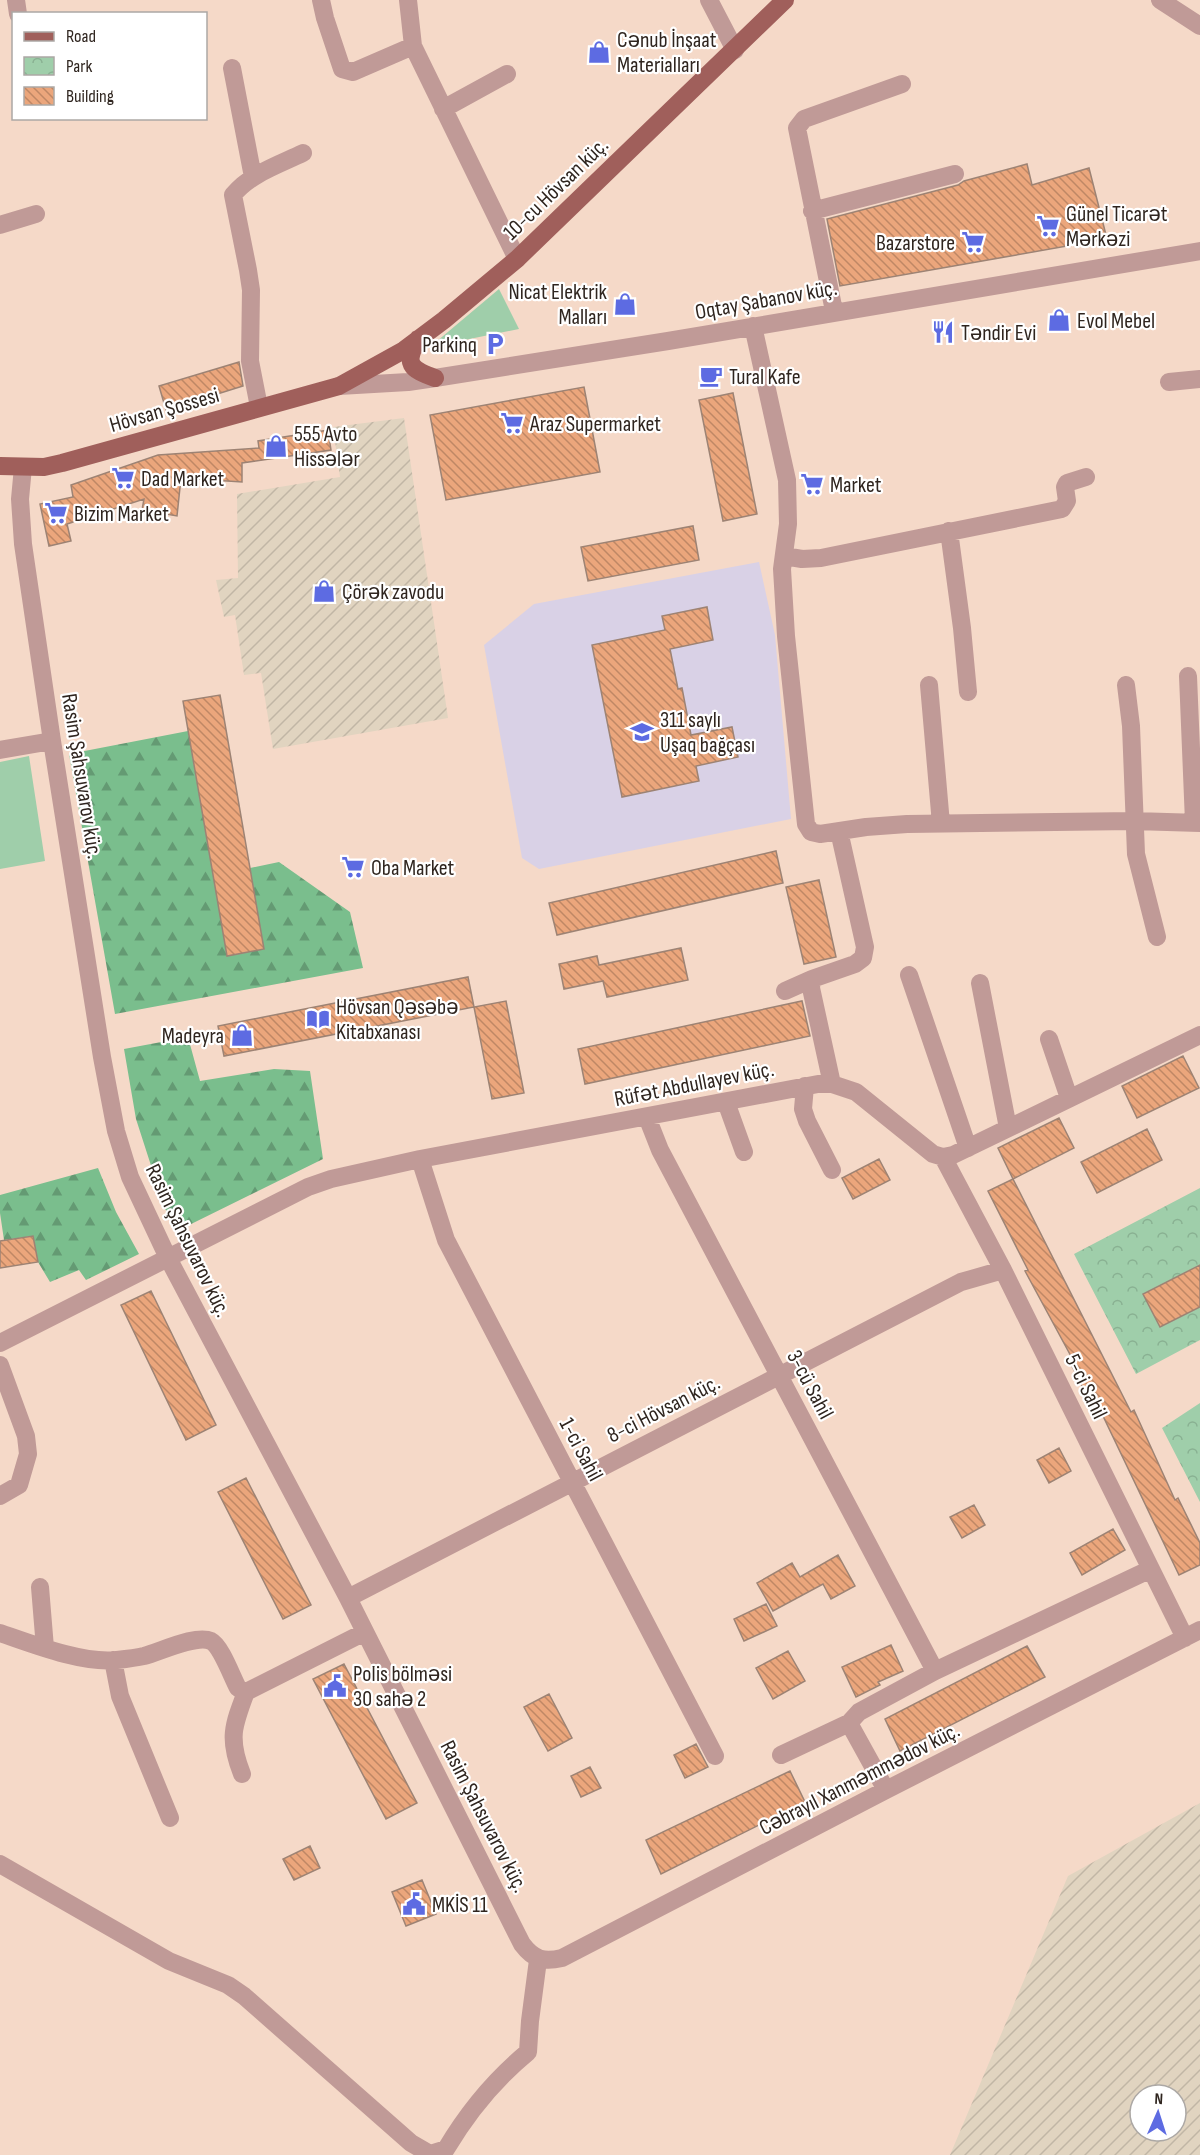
<svg xmlns="http://www.w3.org/2000/svg" width="1200" height="2155" viewBox="0 0 1200 2155" font-family="'Sofia Sans Condensed',sans-serif">
<style>
.industrial{fill:url(#industrial-furrows);fill-rule:evenodd}
.education{fill:#d9d1e6}
.grass{fill:#9fceaa}
.forest{fill:url(#forest-firs)}
.park{fill:url(#park-crowns)}
.building{fill:url(#building-back-hatch);stroke:#9d8374;stroke-width:1.5}
.lines{fill:none;stroke-linecap:round;stroke-linejoin:round}
.minor{stroke:#c09a97;stroke-width:18}
.major{stroke:#a05f5b;stroke-width:18}
.labels{text-anchor:middle;stroke-width:4.5;stroke-linejoin:round;paint-order:stroke}
.poi-label{font-size:22px;fill:#2f251f;stroke:#fff;text-anchor:start}
.street-label{font-size:22px;fill:#2f251f;stroke:#fff}
</style>
<defs>
<pattern id="industrial-furrows" width="10" height="10" patternUnits="userSpaceOnUse" patternTransform="scale(1.5)"><rect width="10" height="10" fill="#e1d4c0"/><path d="M-1 1l2-2M0 10L10 0M9 11l2-2" fill="none" stroke="#c1b6a5"/></pattern>
<pattern id="forest-firs" width="22" height="20" patternUnits="userSpaceOnUse" patternTransform="scale(1.5)"><rect width="22" height="20" fill="#7abe8d"/><path d="M5 1l3.5 6h-7zM16 11l3.5 6h-7z" fill="#649a73"/></pattern>
<pattern id="park-crowns" width="20" height="18" patternUnits="userSpaceOnUse" patternTransform="scale(1.5)"><rect width="20" height="18" fill="#9fceaa"/><path d="M2 6a3 3 0 1 1 6 0M12 15a3 3 0 1 1 6 0" fill="none" stroke="#89b192"/></pattern>
<pattern id="building-back-hatch" width="6" height="6" patternUnits="userSpaceOnUse" patternTransform="scale(1.5)"><rect width="6" height="6" fill="#eba67c"/><path d="M-1 5l2 2M0 0l6 6M5-1l2 2" fill="none" stroke="#bf8765"/></pattern>
</defs>
<rect width="100%" height="100%" fill="#f5d9c8"/>
<path class="industrial" d="M404,418L448,718L273,749L261,673L244,675L235,615L224,617L216,580L238,578L237,494L340,477L333,427Z
M1200,1803V2155H950L1068,1876ZM1140,2095H1176V2131H1140Z"/>
<path class="education" d="M759,562L775,635L791,819L539,869L522,858L484,645L534,604Z"/>
<path class="grass" d="M499,289L519,329L430,347Z
M29,756L45,861L0,869V762Z"/>
<path class="forest" d="M188,731L227,955L264,949L250,868L279,862L350,912L363,968L115,1014L69,754Z
M188,1037L200,1081L274,1069L310,1071L323,1159L181,1229L165,1209L136,1119L124,1049Z
M98,1168L116,1212L139,1254L86,1280L79,1270L50,1282L38,1262L33,1236L4,1240L0,1213V1195Z"/>
<path class="park" d="M1200,1188V1340L1136,1374L1074,1254Z
M1200,1403V1502L1162,1428Z"/>
<path class="building" d="M1027,164L1032,185L1089,168L1107,239L840,286L827,219L958,185L964,181Z
M239,362L243,386L166,410L159,386Z
M584,387L600,472L446,500L430,415Z
M733,393L757,514L723,521L699,400Z
M328,430L331,450L242,463V482L181,478L177,516L142,510L144,499L67,524L71,541L49,546L40,504L73,497L71,485L158,455L259,448L258,441Z
M693,526L699,560L588,581L581,547Z
M707,607L713,640L670,649L678,689L682,688L691,735L732,727L738,757L696,766L699,781L622,797L592,645L665,630L662,616Z
M220,695L264,949L227,956L183,701Z
M776,851L783,883L557,935L549,903Z
M819,880L836,957L804,964L786,887Z
M681,948L688,980L607,997L603,981L564,989L559,964L597,956L599,965Z
M468,977L474,1007L224,1056L218,1026Z
M506,1001L524,1093L492,1099L474,1007Z
M802,1001L810,1036L585,1084L578,1049Z
M1183,1056L1199,1088L1137,1118L1122,1086Z
M1059,1118L1074,1148L1013,1179L998,1148Z
M1147,1129L1162,1160L1097,1193L1081,1162Z
M879,1159L890,1180L853,1199L842,1178Z
M1013,1179L1131,1412L1134,1410L1175,1500L1178,1498L1200,1543V1565L1179,1575L1102,1414L1097,1416L1070,1362L1073,1360L1025,1271L1028,1270L988,1191Z
M33,1236L38,1262L0,1268V1241Z
M1200,1265V1307L1160,1327L1143,1294Z
M151,1291L216,1425L186,1440L121,1305Z
M1059,1448L1071,1471L1049,1483L1037,1460Z
M246,1478L311,1605L283,1619L218,1492Z
M974,1505L985,1525L962,1538L950,1517Z
M1113,1529L1125,1550L1082,1575L1070,1553Z
M838,1555L855,1586L831,1599L823,1584L773,1611L757,1583L792,1563L800,1577Z
M766,1604L777,1626L744,1641L734,1619Z
M891,1645L903,1671L878,1682L880,1685L856,1697L842,1667Z
M1027,1646L1045,1677L900,1751L885,1719Z
M788,1651L805,1681L773,1699L756,1668Z
M344,1664L417,1803L386,1819L313,1679Z
M549,1694L572,1738L548,1751L524,1707Z
M696,1744L708,1767L685,1778L674,1755Z
M590,1767L601,1788L581,1797L571,1776Z
M790,1771L805,1802L661,1874L646,1840Z
M310,1846L320,1868L294,1880L283,1859Z
M422,1880L436,1914L406,1926L392,1892Z"/>
<g class="lines">
<path class="minor" d="M16,0L18,14
M321,0L325,18L342,69L353,72L413,46
M408,0L413,46L517,259
M709,0L735,50
M1160,0L1200,26
M232,68L253,177
M443,109L507,74
M812,211L955,174
M0,225L36,214
M834,311L797,128L804,119L902,84
M753,326L787,480L788,524L782,569L786,636L806,824L811,832L820,834L866,827L907,824L1134,821L1200,823
M1169,382L1200,379
M339,386L408,382L435,378L668,341L1200,251
M259,407L250,361L251,290L248,270L233,195C250,174 278,165 303,153
M23,467L20,499L23,544L52,741L102,1057L116,1131L130,1177L168,1258L348,1598L522,1944C534,1960 544,1962 562,1958L886,1790L1200,1630
M949,531L962,628L968,692
M784,556L802,559L821,558L1062,509L1067,501L1065,487L1067,483L1086,477
M1188,676L1194,822
M929,685L941,824
M1126,685L1131,726L1136,854L1157,937
M0,750L52,741
M909,975L968,1148
M980,983L1008,1128
M785,991L812,979
M1049,1039L1069,1098
M832,1084L811,988L812,979L855,964L863,958L865,947L839,831
M805,1086L803,1109L807,1121L832,1170
M726,1102L744,1152
M647,1117L660,1150L935,1671
M943,1157L1003,1270L1185,1638
M420,1159L446,1240L715,1756
M0,1343L308,1187L331,1179L420,1159L818,1084H832L856,1092L933,1154L943,1157L953,1155L1200,1035
M0,1365L26,1436L28,1454L19,1485L0,1496
M40,1587L45,1648
M348,1598L961,1282L1003,1270
M0,1633C32,1644 83,1664 117,1660C126,1659 135,1658 144,1656C160,1652 196,1634 211,1641C221,1646 232,1677 238,1688L246,1692L365,1632
M113,1660L120,1696L170,1818
M781,1755L849,1723
M242,1774C228,1739 233,1726 246,1692
M886,1790L849,1723L859,1712L935,1671L1151,1569
M0,1864L169,1961L228,1985L244,1996L411,2143L430,2154L446,2149C468,2112 494,2080 528,2052L530,2021L538,1960"/>
<path class="major" d="M418,339C404,364 410,369 435,378
M0,466L44,467L62,463L339,386L404,350L444,320L517,259L785,0"/>
</g>
<defs>
<g id="shop-bare" transform="scale(1.8)"><path d="M-5-2.5h2.3a2.7 3.5 0 0 1 5.4 0H5L5.5 6h-11ZM-1.5-2.5h3a1.5 2.3 0 0 0-3 0Z" fill="#5d6be2" stroke="#fff" stroke-width="2.5" paint-order="stroke"/></g>
<g id="supermarket-bare" transform="scale(1.8)"><path d="M-6-5.5h2.5l.6 2H6L4.5 2H-2.5L-4.4-4H-6ZM-1.5 3.2a1.3 1.3 0 1 0 .1 0ZM3 3.2a1.3 1.3 0 1 0 .1 0Z" fill="#5d6be2" stroke="#fff" stroke-width="2.5" paint-order="stroke"/></g>
<g id="restaurant-bare" transform="scale(1.8)"><path d="M-5-6h1v4h1v-4h1v4h1v-4h1v5L-1.5 .5V6h-2V.5L-5-1ZM5-6V6H3V1.5H1.5Q1.5-4 5-6Z" fill="#5d6be2" stroke="#fff" stroke-width="2.5" paint-order="stroke"/></g>
<g id="parking-bare" transform="scale(1.8)"><path d="M-3.5-5.5H1a3.5 3.5 0 0 1 0 7H-1V5.5H-3.5ZM-1-3.4V-.6H.8a1.4 1.4 0 0 0 0-2.8Z" fill="#5d6be2" stroke="#fff" stroke-width="2.5" paint-order="stroke"/></g>
<g id="cafe-bare" transform="scale(1.8)"><path d="M-5.5-4.5H6V0H3Q3 3.5 0 3.5H-2.5Q-5.5 3.5-5.5 0ZM3-3.2v2h1.7v-2ZM-6 4.5H4V6H-6Z" fill="#5d6be2" stroke="#fff" stroke-width="2.5" paint-order="stroke"/></g>
<g id="school-bare" transform="scale(1.8)"><path d="M0-5L7-2L0 1L-7-2ZM-4 1L0 2.5L4 1V4Q0 6-4 4Z" fill="#5d6be2" stroke="#fff" stroke-width="2.5" paint-order="stroke"/></g>
<g id="library-bare" transform="scale(1.8)"><path d="M-6-4Q-3-5.5-.7-3.5V5Q-3 3-6 4ZM6-4Q3-5.5 .7-3.5V5Q3 3 6 4Z" fill="#5d6be2" stroke="#fff" stroke-width="2.5" paint-order="stroke"/></g>
<g id="civic-bare" transform="scale(1.8)"><path d="M-.6-6.5H3V-4.5H.6V-3L4-1V1h2V6H-6V1h2V-1L-.6-3ZM-1.2 2.5V6h2.4V2.5Z" fill="#5d6be2" stroke="#fff" stroke-width="2.5" paint-order="stroke"/></g>
</defs>
<g fill-rule="evenodd">
<use href="#shop-bare" x="599" y="52"/>
<use href="#supermarket-bare" x="1048" y="226"/>
<use href="#supermarket-bare" x="973" y="242"/>
<use href="#shop-bare" x="625" y="304"/>
<use href="#shop-bare" x="1059" y="320"/>
<use href="#restaurant-bare" x="943" y="332"/>
<use href="#parking-bare" x="495" y="344"/>
<use href="#cafe-bare" x="711" y="376"/>
<use href="#supermarket-bare" x="512" y="423"/>
<use href="#shop-bare" x="276" y="446"/>
<use href="#supermarket-bare" x="123" y="478"/>
<use href="#supermarket-bare" x="812" y="484"/>
<use href="#supermarket-bare" x="56" y="513"/>
<use href="#shop-bare" x="324" y="591"/>
<use href="#school-bare" x="642" y="732"/>
<use href="#supermarket-bare" x="353" y="867"/>
<use href="#library-bare" x="318" y="1019"/>
<use href="#shop-bare" x="242" y="1035"/>
<use href="#civic-bare" x="335" y="1686"/>
<use href="#civic-bare" x="414" y="1904"/>
</g>
<g class="labels">
<g class="poi-label">
<text x="617" y="47">Cənub İnşaat<tspan x="617" dy="25">Materialları</tspan></text>
<text x="1066" y="221">Günel Ticarət<tspan x="1066" dy="25">Mərkəzi</tspan></text>
<text x="955" y="250" text-anchor="end">Bazarstore</text>
<text x="607" y="299" text-anchor="end">Nicat Elektrik<tspan x="607" dy="25">Malları</tspan></text>
<text x="1077" y="328">Evol Mebel</text>
<text x="961" y="340">Təndir Evi</text>
<text x="477" y="352" text-anchor="end">Parkinq</text>
<text x="729" y="384">Tural Kafe</text>
<text x="530" y="431">Araz Supermarket</text>
<text x="294" y="441">555 Avto<tspan x="294" dy="25">Hissələr</tspan></text>
<text x="141" y="486">Dad Market</text>
<text x="830" y="492">Market</text>
<text x="74" y="521">Bizim Market</text>
<text x="342" y="599">Çörək zavodu</text>
<text x="660" y="727">311 saylı<tspan x="660" dy="25">Uşaq bağçası</tspan></text>
<text x="371" y="875">Oba Market</text>
<text x="336" y="1014">Hövsan Qəsəbə<tspan x="336" dy="25">Kitabxanası</tspan></text>
<text x="224" y="1043" text-anchor="end">Madeyra</text>
<text x="353" y="1681">Polis bölməsi<tspan x="353" dy="25">30 sahə 2</tspan></text>
<text x="432" y="1912">MKİS 11</text>
</g>
<g class="street-label">
<text transform="translate(555 188) rotate(-44)" y="8">10-cu Hövsan küç.</text>
<text transform="translate(766 299) rotate(-10)" y="8">Oqtay Şabanov küç.</text>
<text transform="translate(164 409) rotate(-16)" y="8">Hövsan Şossesi</text>
<text transform="translate(83 776) rotate(81)" y="8">Rasim Şahsuvarov küç.</text>
<text transform="translate(694 1083) rotate(-11)" y="8">Rüfət Abdullayev küç.</text>
<text transform="translate(189 1240) rotate(64)" y="8">Rasim Şahsuvarov küç.</text>
<text transform="translate(811 1384) rotate(62)" y="8">3-cü Sahil</text>
<text transform="translate(1087 1386) rotate(64)" y="8">5-ci Sahil</text>
<text transform="translate(663 1408) rotate(-27)" y="8">8-ci Hövsan küç.</text>
<text transform="translate(582 1449) rotate(62)" y="8">1-ci Sahil</text>
<text transform="translate(859 1778) rotate(-27)" y="8">Cəbrayıl Xanməmmədov küç.</text>
<text transform="translate(485 1816) rotate(63)" y="8">Rasim Şahsuvarov küç.</text>
</g>
</g>
<rect x="12" y="12" width="195" height="108" fill="#ffffff" stroke="#aca8a5" stroke-width="1.5"/>
<rect x="24" y="32" width="30" height="9" fill="#a05f5b" stroke="#aca8a5" stroke-width="1.5"/>
<text x="66" y="42" font-size="18" fill="#2f251f">Road</text>
<rect x="24" y="57" width="30" height="18" fill="url(#park-crowns)" stroke="#aca8a5" stroke-width="1.5"/>
<text x="66" y="72" font-size="18" fill="#2f251f">Park</text>
<rect x="24" y="87" width="30" height="18" fill="url(#building-back-hatch)" stroke="#aca8a5" stroke-width="1.5"/>
<text x="66" y="102" font-size="18" fill="#2f251f">Building</text>
<g transform="translate(1158 2113) rotate(3)"><circle r="28" fill="#ffffff" stroke="#aca8a5" stroke-width="1.5"/>
<path d="M0-4.5L10 22L0 15L-10 22Z" fill="#5d6be2"/>
<text y="-9" font-size="16" font-weight="bold" text-anchor="middle" fill="#2f251f">N</text>
</g>
</svg>
